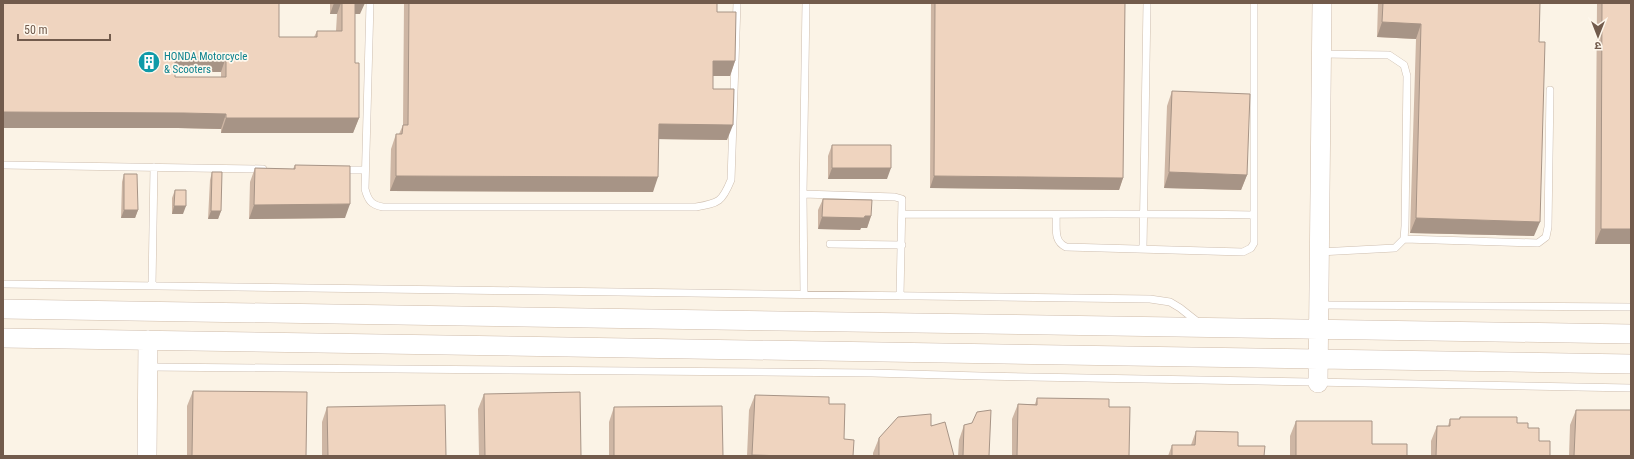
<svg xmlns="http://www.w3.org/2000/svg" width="1634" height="459" viewBox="0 0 1634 459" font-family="'Roboto Condensed','Noto Sans Devanagari',sans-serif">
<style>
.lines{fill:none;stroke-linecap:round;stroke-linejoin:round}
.lane-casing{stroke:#cebeaf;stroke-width:8}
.secondary-casing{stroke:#cfbcaa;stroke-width:20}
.lane{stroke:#fff;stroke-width:7}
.secondary{stroke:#fff;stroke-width:19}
.wall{fill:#ceb6a4;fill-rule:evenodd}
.shaded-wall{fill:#a79486}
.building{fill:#efd4bf;stroke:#a79486;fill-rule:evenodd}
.labels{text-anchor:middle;stroke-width:3.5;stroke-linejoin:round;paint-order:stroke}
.culture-label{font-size:11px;fill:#0d838f;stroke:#fef7ec;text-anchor:start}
</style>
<rect width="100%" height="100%" fill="#fbf3e6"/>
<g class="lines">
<g class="lane-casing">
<path id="lane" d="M370,3L365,189C368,200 371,205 383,207H696C719,203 722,202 731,180L737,3
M806,3L803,194L895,197L902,199L900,296
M3,165L263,169
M341,170H365
M803,194L804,294
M902,214C1019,215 1136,213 1254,215
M1056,215C1057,228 1053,241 1066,247L1243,252L1251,248L1254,243V3
M1404,239L1538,243L1546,237L1548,227L1550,90
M830,244L902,245
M1143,249L1147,3
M1319,252L1395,248L1404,239L1405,226L1407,76L1404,65L1389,55L1323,54
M3,284L1150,299L1170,302L1180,308L1199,323
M152,286L154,167
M1319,305L1631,307
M149,367L872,373L981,376L1631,388"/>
</g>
<g class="secondary-casing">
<path id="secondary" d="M3,309L1631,334
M3,338L1631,364
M1318,383L1322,3
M147,456L148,340"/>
</g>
<use href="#lane" class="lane"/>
<use href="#secondary" class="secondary"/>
</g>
<path class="wall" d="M3,3L279,37H314L317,31H336L337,14H330V3H342L360,14H355V63L359,118L353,133H221V129L178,128H3ZM175,72H221V77H175Z
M404,3H717V12L735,61L730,76H713V89L727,140L659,139L653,192L390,191L391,149L396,134H399L403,125Z
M931,3H1125L1123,178L1119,190L930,188Z
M1378,3H1540L1539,42L1534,236L1410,233L1416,39L1377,37Z
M1597,3H1631V244H1595Z
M1172,91L1247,175L1241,190L1164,188L1167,106Z
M832,145L887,179H828V156Z
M295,165L345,218L249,219L250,182L255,168L293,169Z
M212,172L221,211L218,219H208L210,180Z
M124,174L138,210L135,218H121L122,182Z
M175,190L183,214H172V198Z
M823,199L871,216L867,228H861L860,230L818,229V210Z
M193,391L306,456H187V406Z
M484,394L581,456H479L478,409Z
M755,395L829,404L844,439L853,456H747L749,410Z
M1037,398L1109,407L1129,456H1012V419L1018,404H1035Z
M327,407L446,456H322V422Z
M614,407L723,456H609V422Z
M1576,410L1631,456H1569L1570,425Z
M1460,417L1517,423L1528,428L1539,441L1550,456H1431V441L1437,426H1448L1450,419H1459Z
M1296,421L1372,444L1407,456H1290V436Z
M964,425L989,456H958L959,440Z
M1196,431L1238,446L1264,456H1168L1172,445H1191Z
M879,438L954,456H873V453Z"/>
<path class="shaded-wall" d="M334,3H341L337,14H330Z
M354,3H365L360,14H350Z
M1382,22L1421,24L1416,39L1377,37Z
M175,57H226L221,72H170Z
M713,61H735L730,76H708Z
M3,112L184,113L226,114L221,129L178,128H3Z
M226,118H359L353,133H221Z
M659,124L733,125L727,140L653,139Z
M832,168H891L887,179H828Z
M1169,172L1247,175L1241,190L1164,188Z
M396,176L658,177L653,192L390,191Z
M934,176L1123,178L1119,190L930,188Z
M350,204L345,218L249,219L254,205Z
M174,206H186L183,214H172Z
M124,210H138L135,218H121Z
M211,211H221L218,219H208Z
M865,216H871L867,228H861L860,230L818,229L822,217Z
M1416,218L1540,222L1534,236L1410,233Z
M1601,229H1631V244H1595Z
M752,455L786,456H752Z"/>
<path class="building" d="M3,3H279V37H317V31H342V3H355V63H359V118H226V114L184,113L3,112ZM175,57H226V77H175Z
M409,3H717V12H736L735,61H713V89H734L733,125L659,124L658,177L396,176V134H402L403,125H408Z
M935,3H1125L1123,178L934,176Z
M1383,3H1540L1539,42H1545L1540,222L1416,218L1421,24L1382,22Z
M1602,3H1631V229H1601Z
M1172,91L1250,94L1247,175L1169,172Z
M832,145H891V168H832Z
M295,165L350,166V204L254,205L255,168L295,169Z
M212,172H222L221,211H211Z
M124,174H137L138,210H124Z
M175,190H186V206H174Z
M823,199L872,200L871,216H865L864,218L822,217Z
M193,391L307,392L306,456H192Z
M580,392L581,456H485L484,394Z
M755,395L829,397V404H845L844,439L854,440L853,456H786L752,455Z
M1037,398L1109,399V407H1130L1129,456H1017L1018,404L1037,405Z
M445,405L446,456H328L327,407Z
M722,406L723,456H614V407Z
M991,410L989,456H963L964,425L972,423L977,412Z
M1576,410H1631V456H1574Z
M931,414V426L945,422L954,456H879V438L898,417Z
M1460,417H1517V423H1528V428H1539V441H1550V456H1436L1437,426H1450V419H1460Z
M1296,421H1372V444H1407V456H1296Z
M1196,431L1238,432V446H1265L1264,456H1172V445H1195Z"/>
<defs>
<g id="building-disc" transform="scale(1.15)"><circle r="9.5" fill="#0f9aa8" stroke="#fef7ec"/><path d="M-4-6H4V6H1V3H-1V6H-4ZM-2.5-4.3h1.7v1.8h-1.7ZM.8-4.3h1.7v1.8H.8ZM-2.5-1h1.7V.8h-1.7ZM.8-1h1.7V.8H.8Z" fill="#fff"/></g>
</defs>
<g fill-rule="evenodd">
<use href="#building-disc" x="149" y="62"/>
</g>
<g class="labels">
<g class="culture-label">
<text x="164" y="60">HONDA Motorcycle<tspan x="164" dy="13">&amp; Scooters</tspan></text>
</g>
</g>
<rect width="1634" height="459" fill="none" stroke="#725b4c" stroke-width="8"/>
<g transform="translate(1598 36) rotate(180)" stroke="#fef7ec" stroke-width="3" paint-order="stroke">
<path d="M0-3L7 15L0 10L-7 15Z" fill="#725b4c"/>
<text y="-6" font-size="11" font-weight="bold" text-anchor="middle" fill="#725b4c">उ</text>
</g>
<path d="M18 34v6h92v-6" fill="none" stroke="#725b4c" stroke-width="2"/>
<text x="24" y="34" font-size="12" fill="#725b4c" stroke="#fef7ec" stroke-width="3" paint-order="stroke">50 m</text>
</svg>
